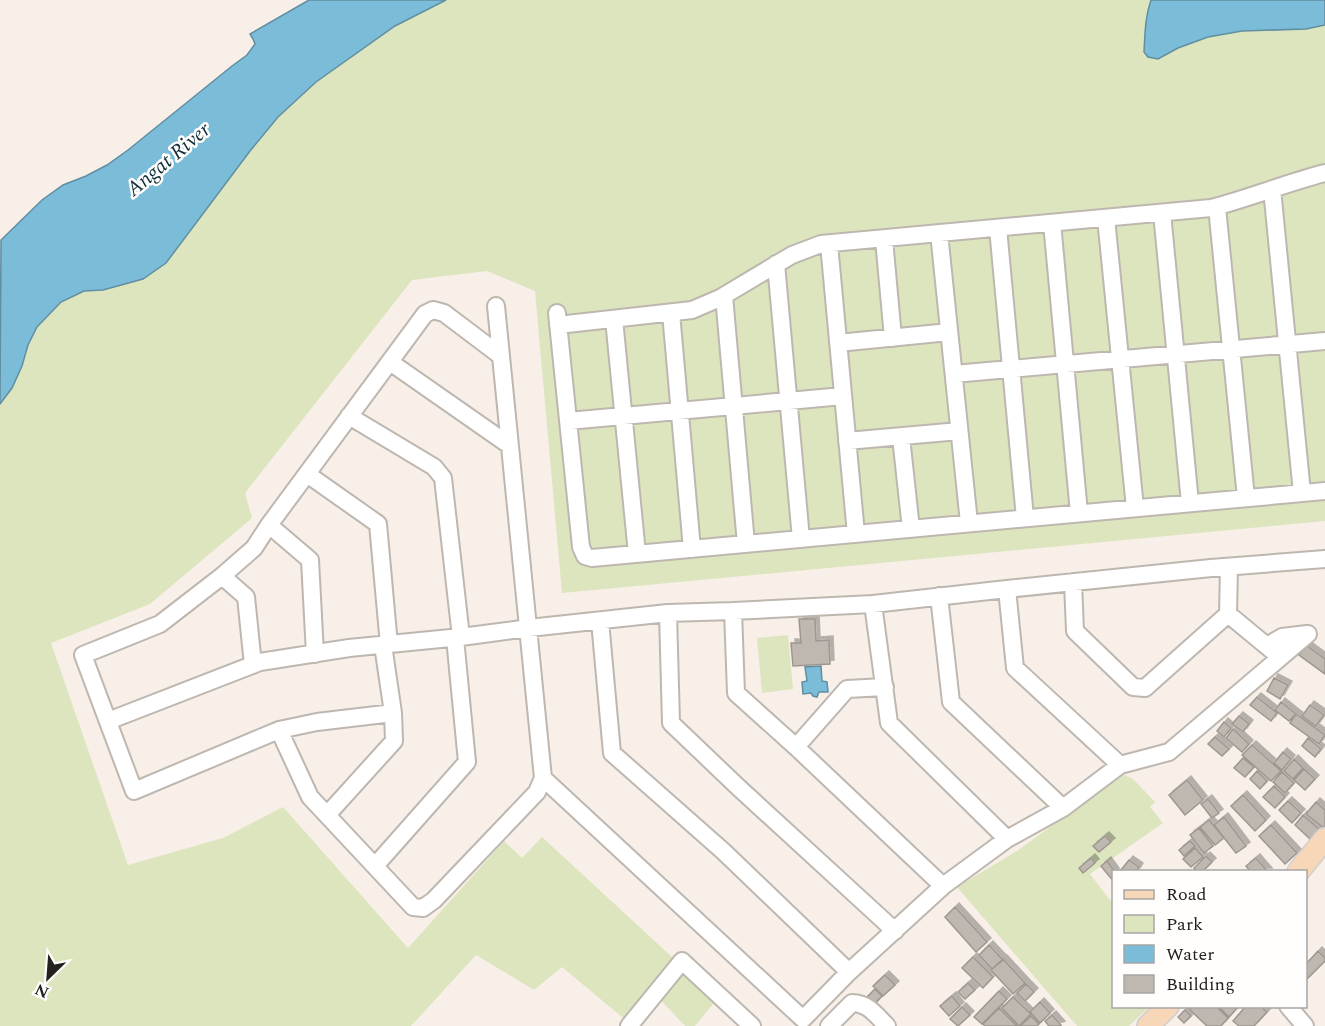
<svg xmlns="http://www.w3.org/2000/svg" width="1325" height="1026" viewBox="0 0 1325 1026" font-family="Spectral,serif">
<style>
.green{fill:#dde5be}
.water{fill:#7bbcd9;stroke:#618ea1;stroke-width:1.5}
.building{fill:#bfb8b1;stroke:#9e9790;stroke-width:1.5;filter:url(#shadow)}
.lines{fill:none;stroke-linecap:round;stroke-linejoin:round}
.minor-casing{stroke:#beb7b0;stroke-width:20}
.major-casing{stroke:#cfcece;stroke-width:24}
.minor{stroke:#fff;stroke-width:16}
.major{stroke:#f8d7b8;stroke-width:21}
.labels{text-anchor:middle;stroke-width:5;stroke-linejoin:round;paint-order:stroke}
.water-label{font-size:21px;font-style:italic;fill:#0e2d3a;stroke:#fffefc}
</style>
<defs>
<filter id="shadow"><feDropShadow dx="4" dy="-4" stdDeviation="0" flood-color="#0004"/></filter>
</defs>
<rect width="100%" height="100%" fill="#f7efe8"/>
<path class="green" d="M446,0H1151L1147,12L1158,59L1178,48L1208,37L1242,31L1306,29L1325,25V521L562,593L535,291L487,271L412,280L245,493L252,518L150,604L51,643L128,865L223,838L283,807L408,948L504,841L522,858L542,837L672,957L678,951L722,993L695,1026H685L655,994L628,1022L562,967L534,990L476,955L411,1026H0V404L12,388L22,366L28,345L37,327L61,302L84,291L103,290L166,263L250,151L278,117L316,82L395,26Z
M788,635L793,689L762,693L757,638Z
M1123,774L1133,779L1155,802L1150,807L1163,823L1090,874L1113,904L1114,1006L1149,1007L1129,1026H1077L957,887L1017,851Z"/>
<path class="water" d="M309,0H446L395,26L316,82L278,117L250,151L166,263L143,279L103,290L84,291L61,302L37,327L28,345L22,366L12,388L0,404L1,240L42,200L63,185L86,176L107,165L128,150L232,66L247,55L255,44L253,39L250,34Z
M1151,0H1325V25L1306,29L1242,31L1208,37L1178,48L1158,59L1148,57L1144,52C1145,34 1145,17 1151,0Z
M821,666L822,681L827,682L828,692H819L817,697L813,696L811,693L803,694L802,682L807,681L805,667Z"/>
<path class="building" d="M799,619H815L816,641L829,640L830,664L793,666L791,643H801Z
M1306,645L1325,659V674L1299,655Z
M1274,678L1288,685L1280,699L1267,691Z
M1257,697L1277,713L1271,721L1250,705Z
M1281,702L1296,714L1289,721L1275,710Z
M1310,705L1324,715L1316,726L1302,716Z
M1296,714L1325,735L1319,744L1290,723Z
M1239,716L1249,724L1243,732L1232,724Z
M1224,722L1231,728L1224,737L1217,731Z
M1233,729L1249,744L1242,752L1226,738Z
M1215,737L1229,749L1222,756L1208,744Z
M1308,738L1321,749L1315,757L1302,746Z
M1252,745L1281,771L1271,781L1242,755Z
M1283,752L1291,759L1282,770L1274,763Z
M1243,758L1254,767L1245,777L1234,768Z
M1294,759L1303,768L1293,779L1284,771Z
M1304,769L1315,779L1305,790L1294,780Z
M1257,771L1267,781L1260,789L1250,779Z
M1282,772L1294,783L1285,793L1273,782Z
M1187,780L1203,800L1185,815L1169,795Z
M1274,786L1285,797L1275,808L1263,797Z
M1243,795L1266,820L1255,831L1231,806Z
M1208,799L1219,813L1212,818L1201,804Z
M1288,801L1301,813L1292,823L1279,810Z
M1316,802L1325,810V829L1306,814Z
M1303,815L1320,830L1311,840L1295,825Z
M1224,817L1246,846L1236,853L1214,825Z
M1209,820L1224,838L1215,845L1200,827Z
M1271,825L1297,853L1285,864L1259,836Z
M1199,828L1213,846L1204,853L1190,835Z
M1105,836L1111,842L1099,852L1093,846Z
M1190,841L1195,846L1184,856L1179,850Z
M1195,848L1203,857L1191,867L1183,859Z
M1206,856L1212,862L1202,872H1197L1194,868Z
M1091,858L1095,863L1083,873L1079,868Z
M1256,858L1268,872H1251L1246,866Z
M1129,860L1139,867L1136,872H1123L1121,870Z
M1107,861L1115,872H1114V882L1101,866Z
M955,907L987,942L976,952L945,917Z
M989,945L1003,960L992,969L979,955Z
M1318,951L1325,958V961L1306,980V964Z
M973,957L993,977L983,988L962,968Z
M1003,959L1025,983L1013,994L991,970Z
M885,975L895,985L883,996L873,986Z
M968,983L975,990L965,999L958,992Z
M1026,984L1034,992L1025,1001L1017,993Z
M875,989L882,996L870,1009L863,1001Z
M999,991L1007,999L982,1024L974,1017Z
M952,996L960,1006L949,1016L940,1006Z
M1013,997L1031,1014L1019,1026L1002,1008Z
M1040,1002L1050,1013L1040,1023L1030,1012Z
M1193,1006H1216L1228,1018L1221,1026H1207L1190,1010Z
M1218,1006H1239L1229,1017Z
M1246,1006H1260L1267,1012L1254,1026H1239L1233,1021Z
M962,1007L970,1015L958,1026L950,1019Z
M999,1008L1017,1026H985L983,1024Z
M1185,1010L1191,1016L1184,1023L1178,1017Z
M1052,1015L1061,1025L1059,1026H1049L1045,1021Z
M1031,1016L1039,1024L1037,1026H1020Z"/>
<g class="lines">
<g class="minor-casing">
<path id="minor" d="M1272,189L1302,493
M1217,207L1246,498
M1162,213L1190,503
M1106,218L1135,508
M1052,223L1079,513
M998,228L1025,518
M939,233L969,523
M884,239L893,338
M829,244L856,534
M776,264L801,539
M724,296L746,544
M557,313L581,547L585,556L592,558L1325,491
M671,313L692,549
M614,319L637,554
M558,325L692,310L720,298L792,255L821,244L1211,208C1250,198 1286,183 1325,173
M838,343L949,332
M390,362L509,445
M954,374L1325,341
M349,416L434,467L443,478L461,637
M568,421L843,396
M901,437L911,529
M847,441L959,431
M307,474L378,524L389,645
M269,525L310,560L315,654
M222,576L246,597L253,665
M1073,582L1075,631L1133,687L1145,688L1228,614L1229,567
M1007,589L1015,668L1120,765L1169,752L1308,634
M939,596L951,702L1063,808
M873,604L889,723L1007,839
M733,611L736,693L796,747L943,886
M668,613L671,723L738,787L895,931
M1228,614L1280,657
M600,621L612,753L723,851L849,972
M1267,646L1282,637L1307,634
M393,713L317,722L279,730L134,791L83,655L160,624L222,576L254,548L269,525L425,314L433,310L444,313L501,356
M108,721L260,662L349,648L461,637L529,628L668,613L733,611L873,604L1007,589L1211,568L1325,559
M279,730L310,797L413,907L423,908L434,900L537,792L543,778L496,306
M796,747L847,689L885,687
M543,778L803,1019L849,972L943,886L1007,839L1063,808L1120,765
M327,815L394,741L393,713L383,645
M375,866L467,762L455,638
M1288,1006L1305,1026
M629,1026L682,961L752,1026
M829,1026L852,1003C868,1003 876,1015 887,1026"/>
</g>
<g class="major-casing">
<path id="major" d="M1298,872L1325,839
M1148,1026L1168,1006"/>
</g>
<use href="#minor" class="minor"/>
<use href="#major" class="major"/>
</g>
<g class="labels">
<g class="water-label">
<text transform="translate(168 159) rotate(-40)" y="7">Angat River</text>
</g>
</g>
<rect x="1112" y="870" width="195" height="138" fill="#fffefc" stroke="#a7a6a4" stroke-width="1.5"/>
<rect x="1124" y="890" width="30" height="9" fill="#f8d7b8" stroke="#a7a6a4" stroke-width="1.5"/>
<text x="1166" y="900" font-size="18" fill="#24211f">Road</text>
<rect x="1124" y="915" width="30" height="18" fill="#dde5be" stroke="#a7a6a4" stroke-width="1.5"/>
<text x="1166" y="930" font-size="18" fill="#24211f">Park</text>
<rect x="1124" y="945" width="30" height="18" fill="#7bbcd9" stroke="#a7a6a4" stroke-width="1.5"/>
<text x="1166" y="960" font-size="18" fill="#24211f">Water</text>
<rect x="1124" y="975" width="30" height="18" fill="#bfb8b1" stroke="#a7a6a4" stroke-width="1.5"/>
<text x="1166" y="990" font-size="18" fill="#24211f">Building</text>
<g transform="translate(48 978) rotate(205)" stroke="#fffefc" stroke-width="4.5" paint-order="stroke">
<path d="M0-4.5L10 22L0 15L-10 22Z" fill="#24211f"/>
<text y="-9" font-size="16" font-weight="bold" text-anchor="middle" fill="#24211f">N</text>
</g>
</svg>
